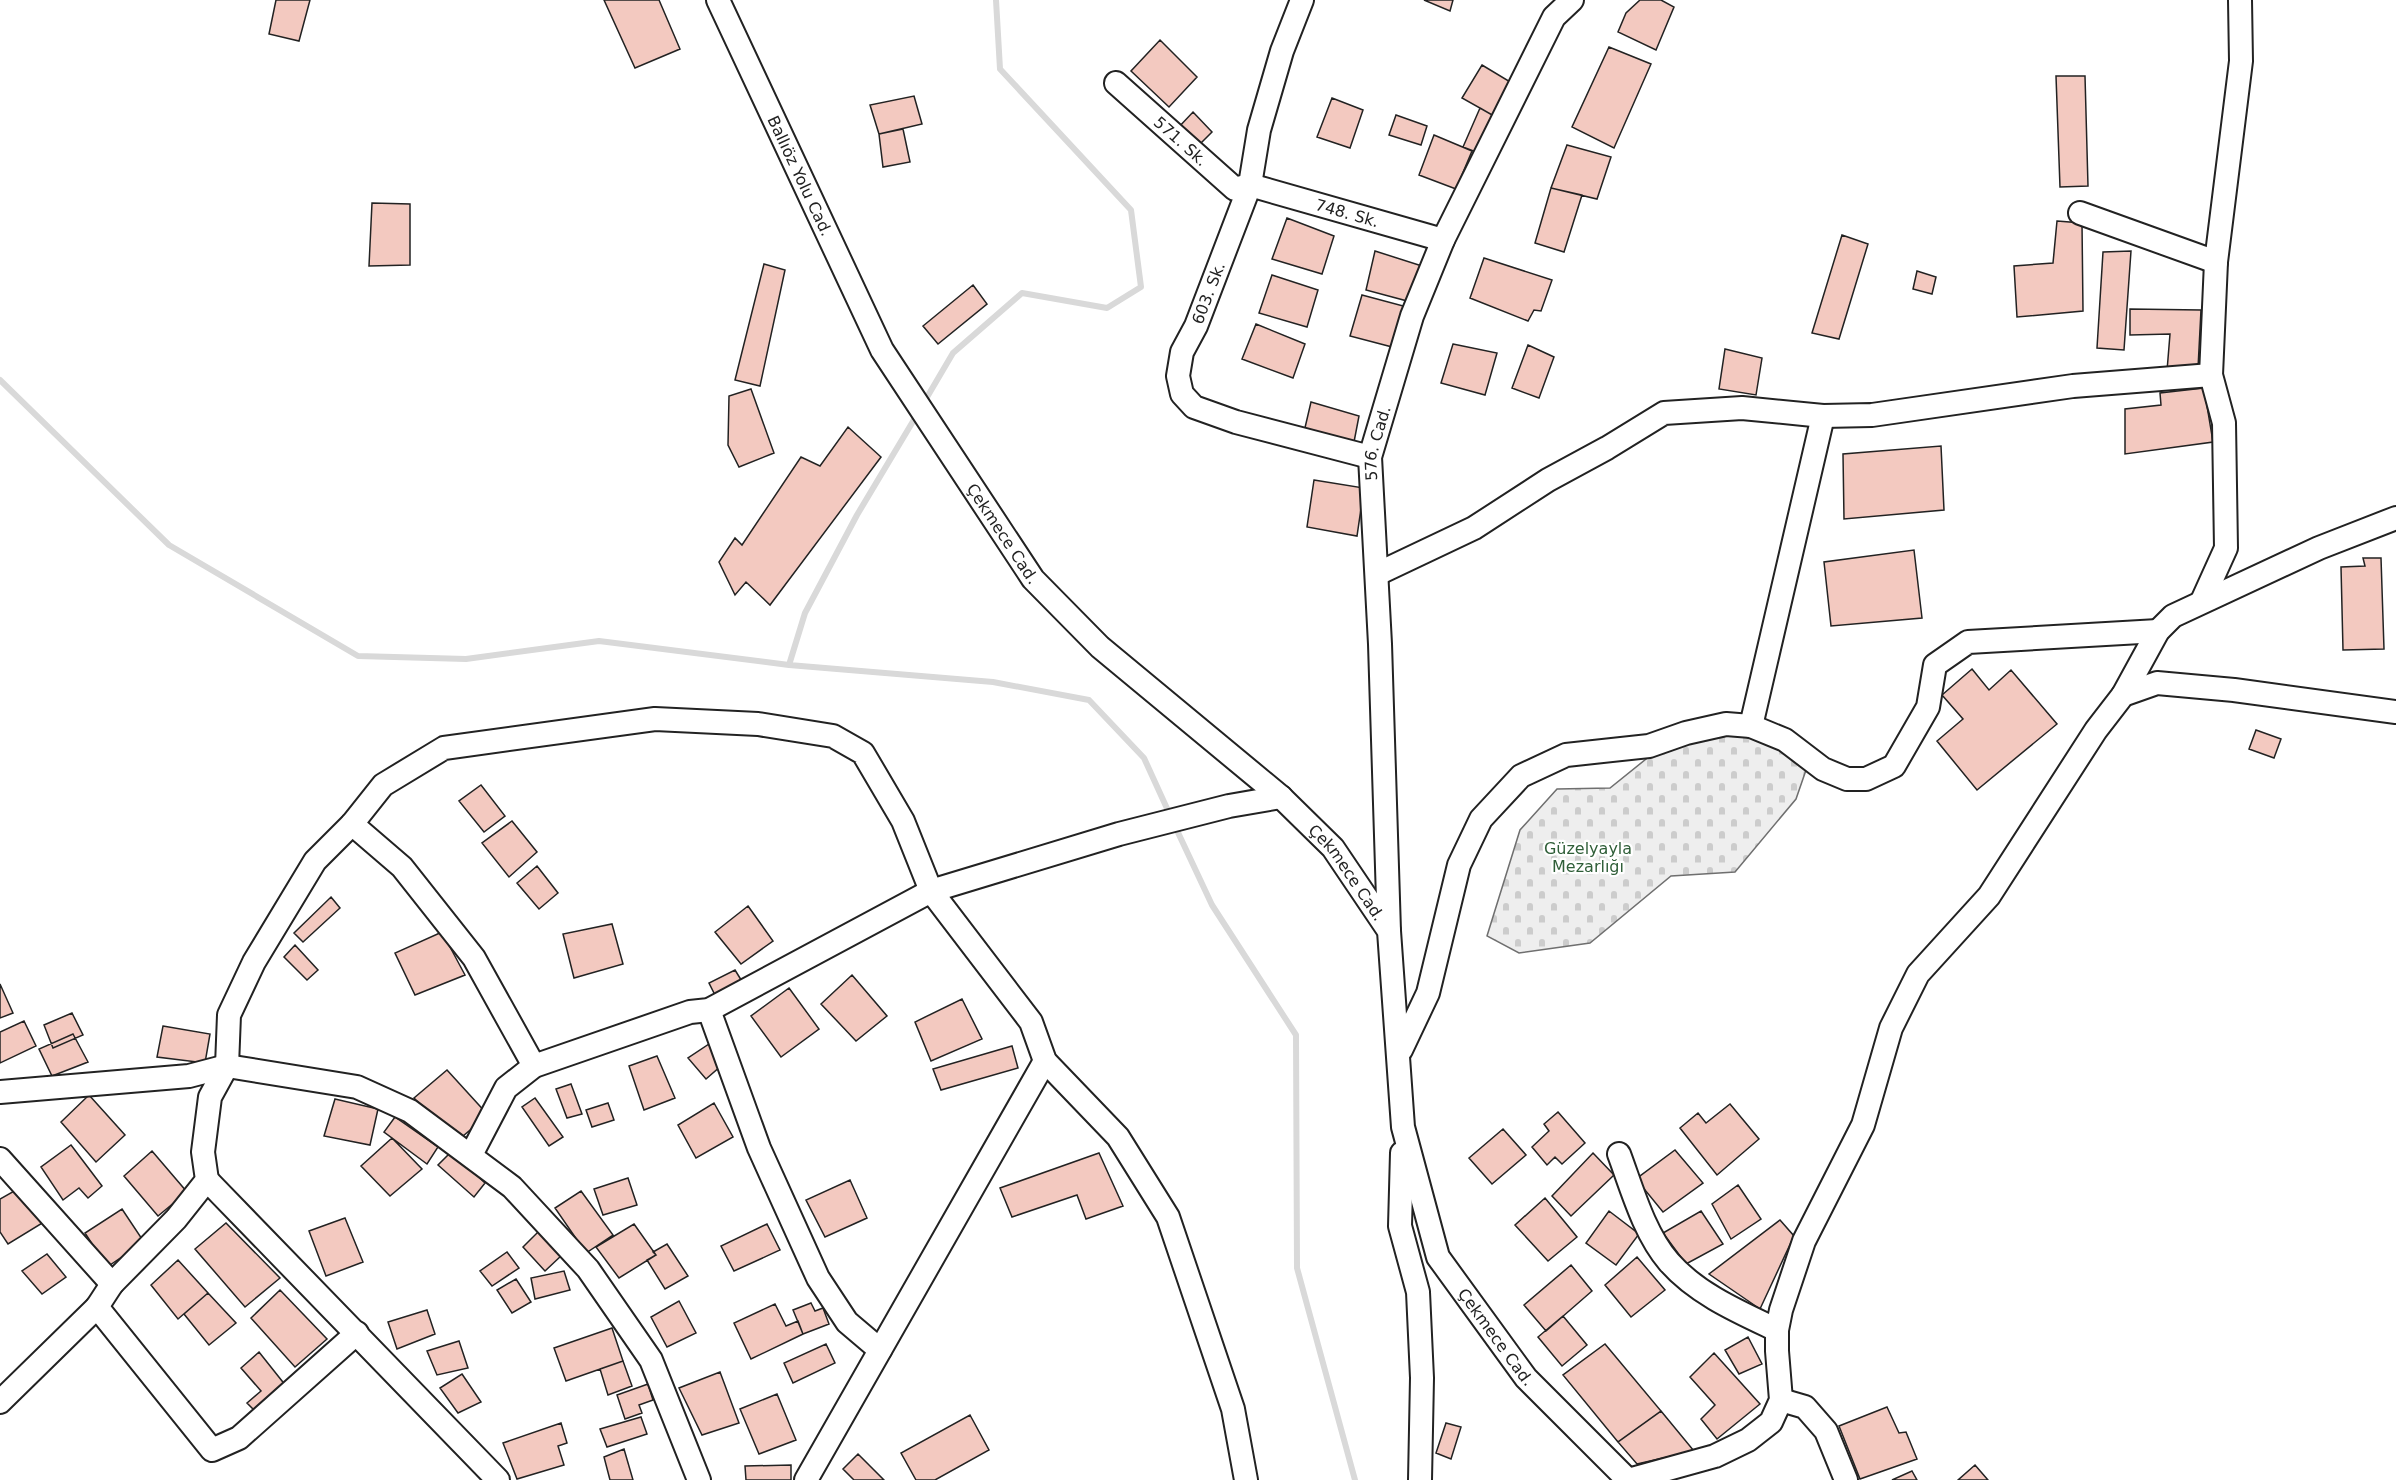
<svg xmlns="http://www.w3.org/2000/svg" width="2396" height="1480" viewBox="0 0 2396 1480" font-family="'DejaVu Sans',sans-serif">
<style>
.cemetery{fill:url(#cemetery-stones);stroke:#6f6f6f;stroke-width:1.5}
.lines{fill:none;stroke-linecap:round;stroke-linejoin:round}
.stream{stroke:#d9d9d9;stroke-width:6}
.building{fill:#f3c9c0;stroke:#222;stroke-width:1.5}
.minor-casing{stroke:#222;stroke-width:26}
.minor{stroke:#fff;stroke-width:22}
.labels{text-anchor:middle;stroke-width:4.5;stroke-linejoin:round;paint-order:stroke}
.street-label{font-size:16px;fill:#222;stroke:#fff}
.park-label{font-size:16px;fill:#2f5e38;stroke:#fff}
</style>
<defs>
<pattern id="cemetery-stones" width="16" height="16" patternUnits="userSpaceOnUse" patternTransform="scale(1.5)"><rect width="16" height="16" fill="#eee"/><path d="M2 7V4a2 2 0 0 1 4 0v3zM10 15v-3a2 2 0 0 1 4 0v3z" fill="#ccc"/></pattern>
</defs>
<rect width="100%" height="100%" fill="#fff"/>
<path class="cemetery" d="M1744,724L1785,740L1806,770L1796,799L1735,872L1671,876L1590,943L1519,953L1487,936L1520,830L1557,789L1610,788L1661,747Z"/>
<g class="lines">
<path class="stream" d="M0,380L169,545L358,656L466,659L599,641L789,665L993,682L1089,700L1144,758L1170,815
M923,404L953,353L1022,293L1107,308L1141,287L1131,210L1000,69L996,0
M789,665L805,613L857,515L918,413
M1174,824L1212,905L1296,1035L1297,1268L1355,1480"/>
</g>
<path class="building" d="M276,0H310L299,41L269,34Z
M604,0H659L680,49L635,68Z
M1424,0H1453L1450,11Z
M1640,0H1661L1674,7L1656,50L1618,32L1626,13Z
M1160,40L1197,77L1169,107L1131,71Z
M1609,47L1651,64L1614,148L1572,127Z
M1482,65L1512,83L1494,116L1462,98Z
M2056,76H2085L2088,186L2060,187Z
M914,96L922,124L879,134L870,105Z
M1332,98L1363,110L1350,148L1317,137Z
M1480,108L1494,116L1476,152L1463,147Z
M1193,112L1212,132L1197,147L1177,129Z
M1396,115L1427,126L1421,145L1389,135Z
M903,129L910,162L883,167L879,134Z
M1434,135L1472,151L1456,189L1419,175Z
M1567,145L1611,157L1597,199L1551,188Z
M1551,188L1582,195L1564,252L1535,243Z
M372,203L410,204V265L369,266Z
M1287,218L1334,236L1322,274L1272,259Z
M2057,221L2082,223L2083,311L2017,317L2014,266L2053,263Z
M1842,235L1868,244L1839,339L1812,333Z
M1375,251L1422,266L1411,302L1366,290Z
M2131,251L2124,350L2097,348L2103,252Z
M1484,258L1552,280L1541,311L1534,310L1528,321L1470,298Z
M764,264L785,270L760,386L735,380Z
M1917,271L1936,277L1932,294L1913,289Z
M1272,275L1318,290L1307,327L1259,313Z
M973,285L987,304L938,344L923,326Z
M1362,295L1407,307L1396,348L1350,336Z
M2130,309L2201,310L2198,368L2167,371L2170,334L2130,335Z
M1256,324L1305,344L1293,378L1242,359Z
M1453,344L1497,353L1485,395L1441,383Z
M1528,345L1554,357L1539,398L1512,388Z
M1725,349L1762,358L1756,395L1719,389Z
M2204,388L2213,442L2125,454V409L2161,405L2160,393Z
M751,389L774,453L739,467L728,445L729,396Z
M1311,402L1359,416L1354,442L1304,432Z
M848,427L881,457L770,605L746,582L735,595L719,562L735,538L742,545L801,457L820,466Z
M1941,446L1944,510L1844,519L1843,454Z
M1314,480L1364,488L1357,536L1307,527Z
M1914,550L1922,618L1831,626L1824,562Z
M2363,558H2381L2384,649L2343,650L2341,567L2365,566Z
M1972,669L1989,690L2011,670L2057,724L1977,790L1937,741L1963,719L1942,695Z
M2256,730L2281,739L2274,758L2249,749Z
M481,785L505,816L484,832L459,801Z
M512,821L537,852L509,877L482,843Z
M537,866L558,893L539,909L517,883Z
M331,897L340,908L303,942L294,933Z
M748,906L773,941L741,964L715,932Z
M612,924L623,964L574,978L563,934Z
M442,932L465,975L415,995L395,953Z
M295,945L318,970L307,980L284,957Z
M735,970L743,983L715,995L709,983Z
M852,975L887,1016L856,1041L821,1004Z
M0,984L13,1013L0,1018Z
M789,988L819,1029L781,1057L751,1016Z
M962,999L982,1039L931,1061L915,1022Z
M72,1013L83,1035L53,1048L44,1025Z
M24,1021L36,1046L0,1063V1032Z
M163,1026L210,1034L205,1063L157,1057Z
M73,1034L88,1062L52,1076L39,1049Z
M709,1044L722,1065L706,1079L688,1058Z
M1012,1046L1018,1068L941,1090L933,1069Z
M657,1056L675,1098L644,1110L629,1066Z
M447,1070L488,1115L457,1141L414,1098Z
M571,1084L582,1114L567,1118L556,1089Z
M89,1095L125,1135L96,1162L61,1122Z
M535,1098L563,1137L549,1146L522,1107Z
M335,1099L378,1109L370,1145L324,1136Z
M608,1103L614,1120L592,1127L586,1110Z
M714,1103L733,1137L696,1158L678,1125Z
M1730,1104L1759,1139L1717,1175L1680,1128L1698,1113L1706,1123Z
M1558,1112L1585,1143L1562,1164L1555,1157L1547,1165L1532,1147L1549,1131L1544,1124Z
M395,1117L438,1147L427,1164L384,1132Z
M1503,1129L1526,1155L1492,1184L1469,1158Z
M392,1138L422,1169L390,1196L361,1166Z
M71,1145L102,1186L88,1198L79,1188L63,1200L41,1167Z
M1675,1150L1703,1183L1663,1212L1636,1179Z
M152,1151L187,1192L158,1216L124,1176Z
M452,1151L485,1183L474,1197L438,1165Z
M1099,1153L1123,1206L1086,1219L1077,1195L1012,1217L1000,1188Z
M1593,1153L1614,1175L1571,1216L1552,1196Z
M628,1178L637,1205L603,1215L594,1189Z
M850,1180L867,1218L825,1237L806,1200Z
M1738,1185L1761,1219L1731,1239L1712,1204Z
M23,1186L44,1222L8,1244L0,1232V1199Z
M581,1191L613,1235L586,1253L555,1208Z
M1545,1198L1577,1237L1548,1261L1515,1225Z
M122,1209L144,1242L107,1267L85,1233Z
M1609,1211L1639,1234L1616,1265L1586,1243Z
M1701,1211L1723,1244L1686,1264L1663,1233Z
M345,1218L363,1262L326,1276L309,1231Z
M1780,1220L1794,1236L1760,1309L1709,1274Z
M226,1223L280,1278L245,1307L195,1249Z
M634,1224L656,1255L619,1278L596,1247Z
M767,1224L780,1250L734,1271L721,1246Z
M540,1230L562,1255L545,1271L523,1247Z
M667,1244L688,1276L665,1289L647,1260L656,1255L653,1252Z
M507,1252L519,1268L492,1286L480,1271Z
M47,1254L66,1277L42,1294L22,1271Z
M1637,1257L1665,1290L1631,1317L1605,1285Z
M178,1260L208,1293L178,1319L151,1285Z
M1571,1265L1592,1291L1546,1331L1524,1305Z
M564,1271L570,1290L535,1299L531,1278Z
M516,1279L531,1302L512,1313L497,1290Z
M280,1290L327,1339L295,1367L251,1318Z
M208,1293L236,1323L209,1345L184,1314Z
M679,1301L696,1333L667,1347L651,1317Z
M811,1303L815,1311L823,1308L829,1324L803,1334L793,1310Z
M775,1304L786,1326L798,1321L803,1334L751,1359L734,1323Z
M427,1310L435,1334L397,1349L388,1322Z
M1563,1316L1587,1345L1562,1366L1538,1337Z
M612,1328L623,1361L566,1381L554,1348Z
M1748,1337L1762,1364L1739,1374L1725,1350Z
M459,1341L468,1368L437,1375L427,1351Z
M826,1344L835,1363L793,1383L784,1363Z
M1605,1344L1661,1411L1618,1442L1563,1375Z
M259,1352L286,1386L256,1412L247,1403L261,1391L241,1368Z
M1714,1353L1760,1404L1717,1439L1701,1419L1715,1405L1690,1377Z
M623,1361L632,1386L608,1395L600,1369Z
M720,1372L739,1423L702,1435L679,1388Z
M462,1374L481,1402L458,1413L440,1388Z
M648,1384L653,1400L639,1405L642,1413L625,1419L617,1395Z
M777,1394L796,1440L759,1454L740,1409Z
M1887,1407L1899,1433L1906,1432L1917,1459L1860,1479L1839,1426Z
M1661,1411L1694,1451L1637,1464L1618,1442Z
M970,1415L989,1450L935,1480H916L901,1453Z
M641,1417L647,1434L607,1447L600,1429Z
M561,1423L567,1443L558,1446L564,1465L517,1479L503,1443Z
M1446,1423L1461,1427L1451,1459L1436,1453Z
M624,1449L633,1480H610L604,1457Z
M858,1454L884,1480H854L843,1469Z
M791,1465V1480H746L745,1466Z
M1975,1465L1988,1480H1958Z
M1912,1471L1917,1480H1892Z"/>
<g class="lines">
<g class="minor-casing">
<g id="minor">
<path id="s1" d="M718,0L882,350L1033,579L1100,647L1281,797L1333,848L1389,931L1403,1127L1438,1257L1526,1378L1628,1480"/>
<path d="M1302,0L1282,51L1259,130L1250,185L1196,326L1182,352L1178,376L1182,394L1194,407L1236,422L1370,457"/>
<path id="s2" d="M1116,83L1235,189L1250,185L1443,240"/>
<path d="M2080,213L2216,262"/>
<path d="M1377,574L1474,528L1548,480L1607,448L1664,413L1742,408L1823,416L1872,415L2073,386L2211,375"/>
<path d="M2202,601L2226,548L2224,423L2211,375L2216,262L2241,61L2240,0"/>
<path d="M2123,695L2158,631L2173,616L2319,548L2396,518"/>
<path d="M1751,726L1823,416"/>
<path d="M352,824L402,867L474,958L534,1066"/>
<path id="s3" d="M1389,931L1380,644L1370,457L1412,316L1443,240L1554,17L1572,0"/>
<path d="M709,1010L759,1148L818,1278L847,1322L880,1350"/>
<path d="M1401,1050L1428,993L1459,865L1481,819L1521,776L1566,755L1649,746L1686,733L1726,724L1751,726L1785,740L1823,769L1847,779H1866L1894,766L1928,707L1935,665L1968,642L2158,631"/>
<path d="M0,1092L189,1076L227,1066L357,1087L410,1111L512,1187L588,1269L651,1360L699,1480"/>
<path d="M1402,1153L1400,1226L1418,1292L1422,1378L1420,1480"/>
<path d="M1619,1154C1632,1189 1644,1233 1669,1262C1697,1294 1739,1312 1777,1330"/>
<path d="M471,1155L506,1088L534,1066L690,1012L709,1010L931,891L1119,834L1229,806L1281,797"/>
<path d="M0,1159L112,1284"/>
<path d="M207,1180L498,1480"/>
<path d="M97,1307L212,1450L239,1438L357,1333"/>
<path d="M1781,1400L1805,1407L1826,1431L1846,1480"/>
<path d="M0,1402L97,1307L112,1284L176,1219L207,1180L203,1152L210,1097L227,1066L229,1015L254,962L315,861L352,824L383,785L444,748L655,719L758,724L833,736L863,753L903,821L931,891L1031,1022L1045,1061L1118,1137L1168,1217L1233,1409L1246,1480"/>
<path d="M806,1480L1045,1061"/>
<path d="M1628,1480L1715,1456L1748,1440L1771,1422L1781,1400L1777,1351V1330L1781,1310L1804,1241L1863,1125L1891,1028L1918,974L1989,896L2096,730L2123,695L2157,683L2234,690L2396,712"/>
</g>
</g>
<use href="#minor" class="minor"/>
</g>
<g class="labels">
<g class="street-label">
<text dy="6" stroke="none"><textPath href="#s2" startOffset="87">571. Sk.</textPath></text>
<text dy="6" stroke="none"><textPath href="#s1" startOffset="194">Ballıöz Yolu Cad.</textPath></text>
<text dy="6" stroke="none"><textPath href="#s2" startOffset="276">748. Sk.</textPath></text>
<text transform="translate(1208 293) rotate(-69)" y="6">603. Sk.</text>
<text dy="6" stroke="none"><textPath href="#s3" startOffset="489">576. Cad.</textPath></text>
<text dy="6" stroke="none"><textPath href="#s1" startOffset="606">Çekmece Cad.</textPath></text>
<text dy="6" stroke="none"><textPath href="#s1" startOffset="1092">Çekmece Cad.</textPath></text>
<text dy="6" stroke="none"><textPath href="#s1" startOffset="1594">Çekmece Cad.</textPath></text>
</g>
<g class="park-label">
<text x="1588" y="854">Güzelyayla<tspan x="1588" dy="18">Mezarlığı</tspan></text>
</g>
</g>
</svg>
